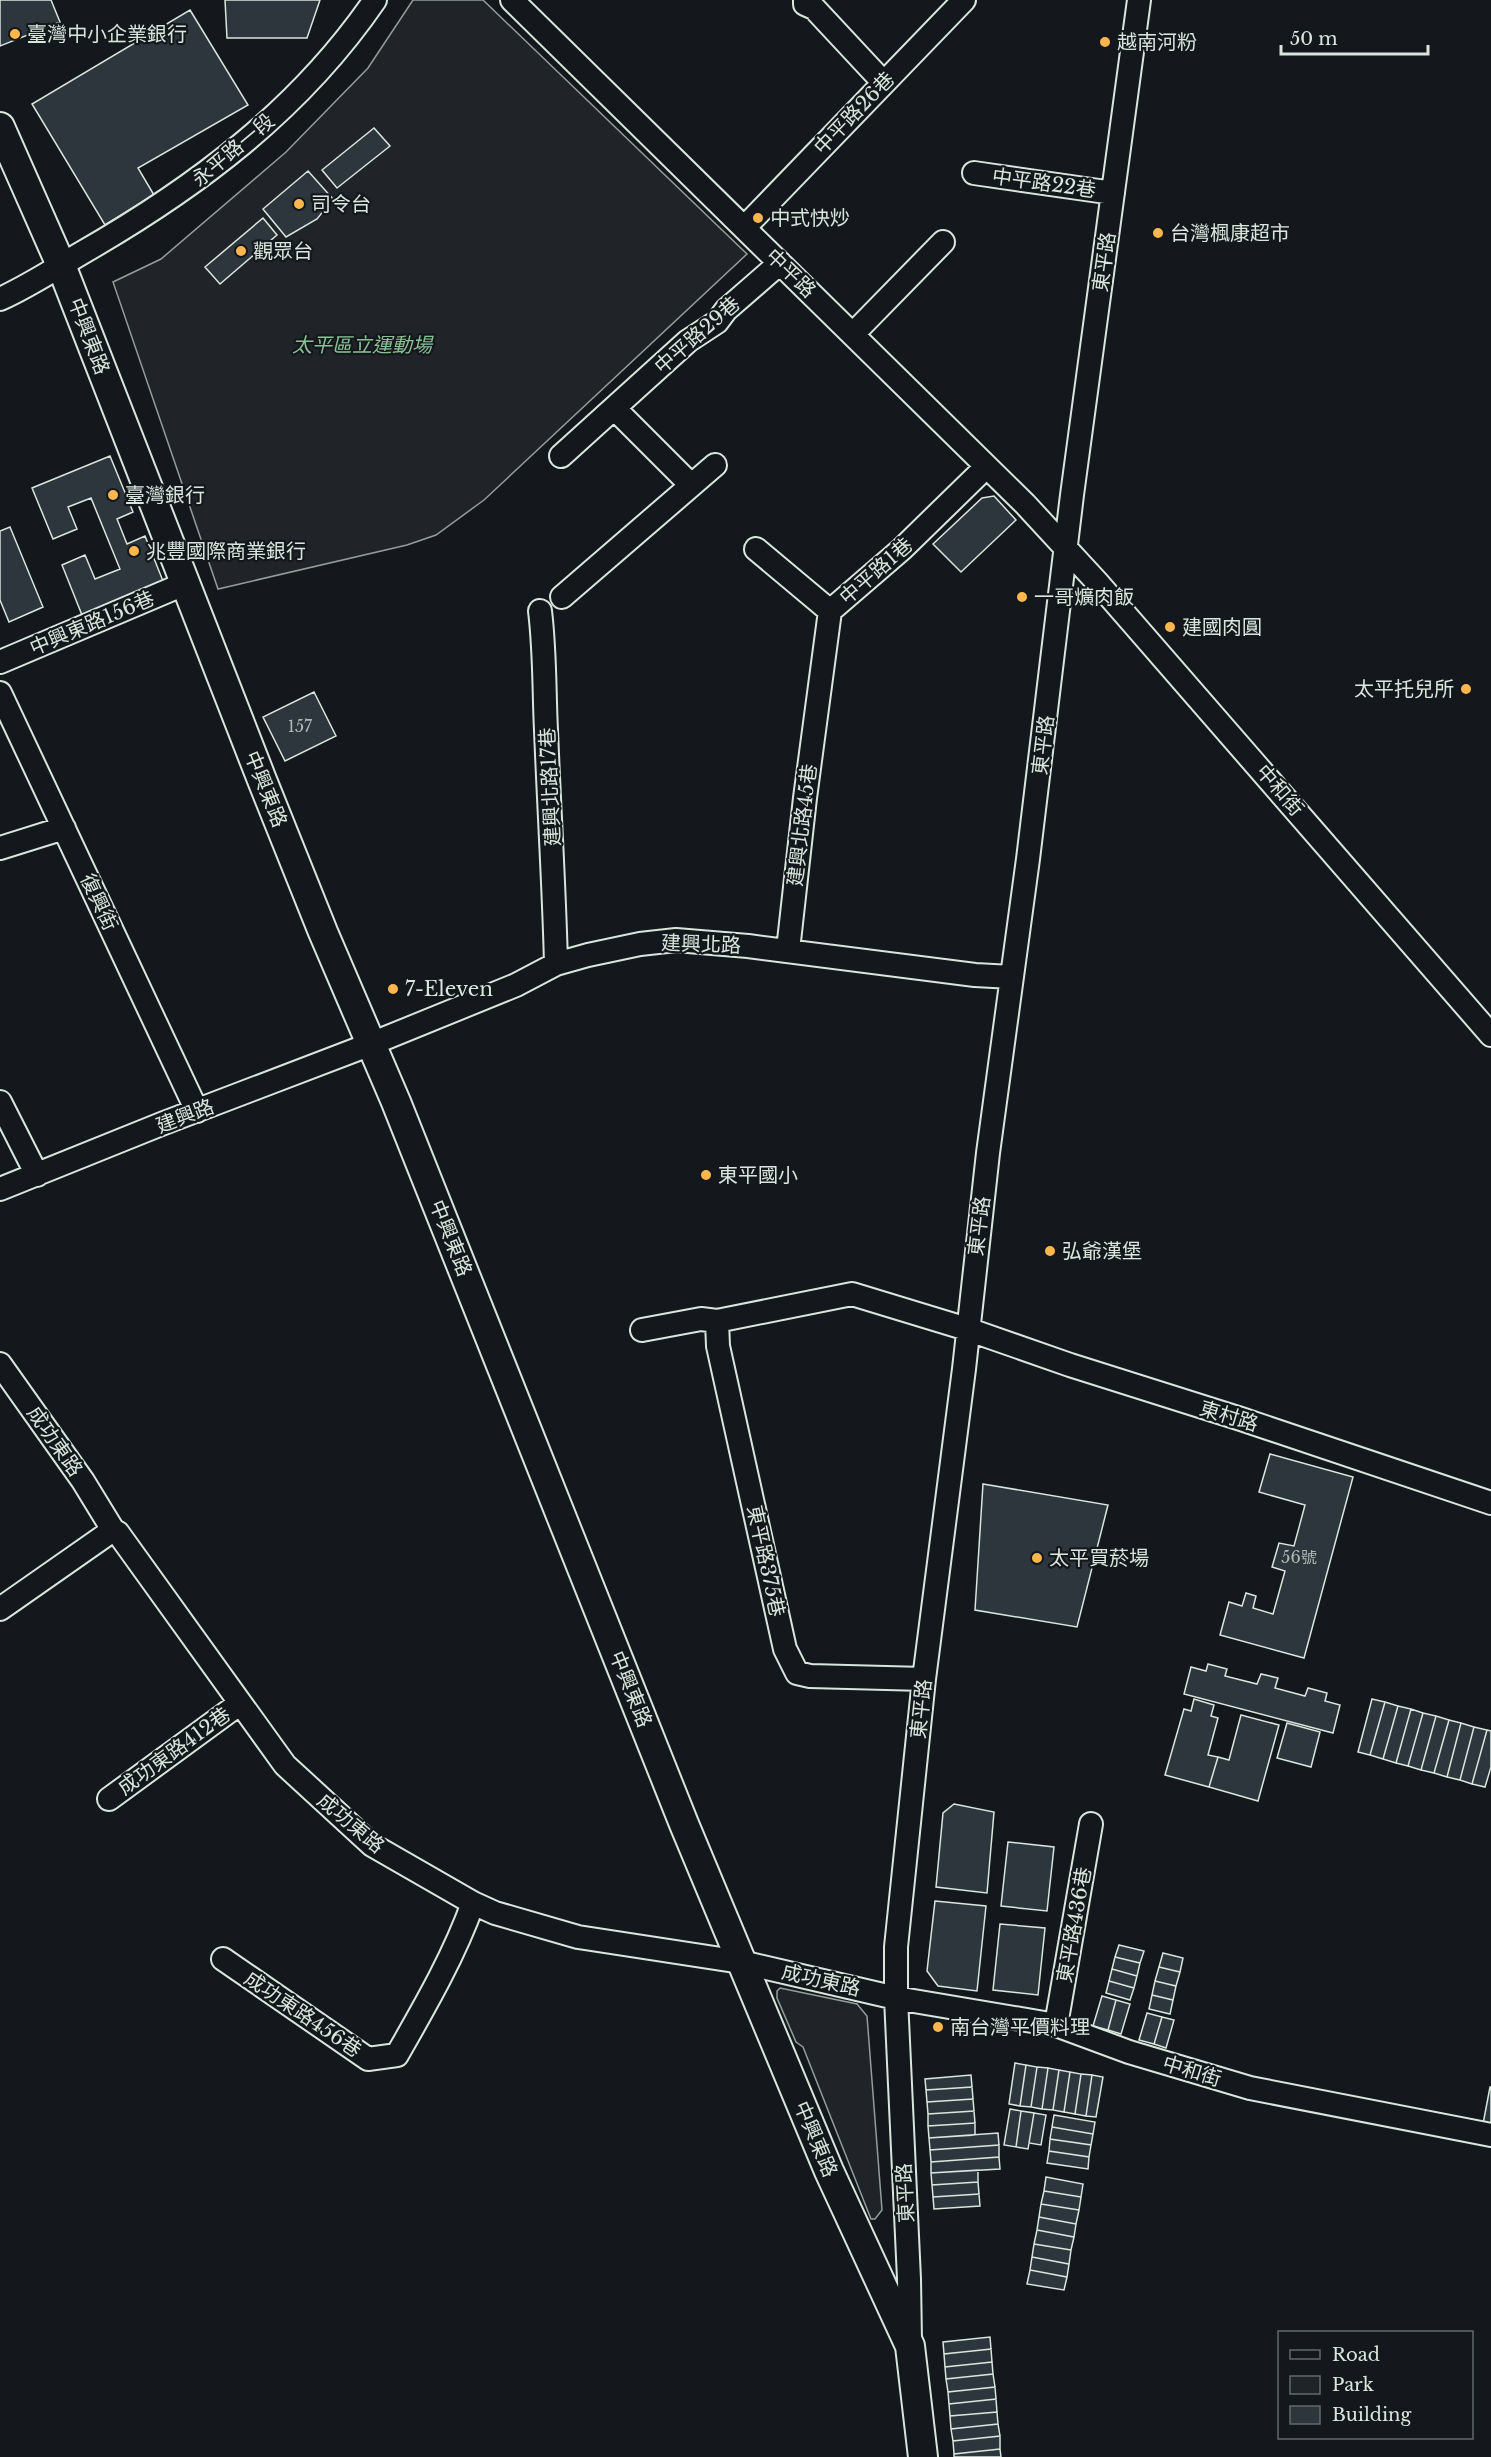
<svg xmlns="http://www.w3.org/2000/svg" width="1491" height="2457" viewBox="0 0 1491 2457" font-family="'Libre Baskerville','Noto Sans TC',serif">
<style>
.green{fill:#202428;stroke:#939e99;stroke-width:1.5}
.building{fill:#2c363c;stroke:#d8e6dc;stroke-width:1.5}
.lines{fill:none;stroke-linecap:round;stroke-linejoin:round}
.minor-casing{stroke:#d8e6dc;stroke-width:26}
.major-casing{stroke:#d8e6dc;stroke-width:32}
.minor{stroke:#14181c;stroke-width:22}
.major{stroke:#14181c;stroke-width:28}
.poi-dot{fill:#ffb74d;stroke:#14181c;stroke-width:2}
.labels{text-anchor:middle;stroke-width:4.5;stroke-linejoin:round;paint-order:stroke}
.number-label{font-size:16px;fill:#adbab4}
.poi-label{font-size:20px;fill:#d8e6dc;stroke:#14181c;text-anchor:start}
.street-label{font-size:20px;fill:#d8e6dc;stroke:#14181c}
.park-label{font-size:20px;font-style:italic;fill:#8ac095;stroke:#14181c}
</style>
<rect width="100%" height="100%" fill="#14181c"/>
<path class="green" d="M413,0H483L747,254L484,500L436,535L407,545L218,589L113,282L161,259L286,152L368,68Z
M780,1988L857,2004L867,2016L882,2210L875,2219H871L803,2047L796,2042L777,1998V1991Z"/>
<path class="building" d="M0,0H51L60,22L0,46Z
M225,0H320L307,38H227Z
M190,10L248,105L138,168L154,195L105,225L32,104Z
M374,128L390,146L337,188L322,170Z
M308,171L333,199L317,219L286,237L263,209Z
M263,218L277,235L220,284L205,267Z
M110,456L133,512L117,519L127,544L145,536L163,581L82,615L62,565L85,555L95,579L120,569L91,498L68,507L77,529L53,539L32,488Z
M994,496L1016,520L961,572L933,544L982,498Z
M10,527L43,607L9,622L0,600V531Z
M314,692L336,736L285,761L263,717Z
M1270,1454L1353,1477L1304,1658L1220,1635L1229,1602L1242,1606L1246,1593L1256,1596L1253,1608L1273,1614L1285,1571L1272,1567L1279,1543L1294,1546L1305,1505L1259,1492Z
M983,1484L1108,1505L1077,1627L975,1610Z
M1208,1664L1227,1669L1225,1676L1257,1684L1261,1674L1278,1678L1275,1688L1305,1696L1308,1688L1327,1693L1325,1701L1340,1705L1333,1733L1184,1694L1191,1667L1206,1671Z
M1194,1699L1214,1705L1211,1716L1218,1718L1208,1755L1218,1757L1209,1787L1165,1775L1184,1709L1191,1711Z
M1372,1699L1385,1702L1370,1755L1358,1752Z
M1385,1702L1398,1706L1383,1759L1370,1755Z
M1398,1706L1411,1709L1396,1763L1383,1759Z
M1411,1709L1423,1713L1408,1766L1396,1763Z
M1423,1713L1436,1716L1421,1770L1408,1766Z
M1241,1715L1279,1725L1258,1801L1209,1787L1218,1757L1229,1760Z
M1436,1716L1449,1720L1434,1773L1421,1770Z
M1449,1720L1461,1723L1447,1777L1434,1773Z
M1287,1723L1320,1732L1311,1767L1277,1758Z
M1461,1723L1474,1727L1460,1780L1447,1777Z
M1474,1727L1487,1730L1472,1784L1460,1780Z
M1487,1730L1491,1731V1767L1485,1787L1472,1784Z
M954,1804L994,1812L987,1893L936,1887L943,1813Z
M1008,1842L1054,1847L1047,1911L1001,1906Z
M935,1901L986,1906L977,1991L938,1986L927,1971Z
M1000,1924L1045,1928L1038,1995L993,1990Z
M1119,1945L1144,1951L1140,1963L1115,1957Z
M1163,1953L1183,1958L1180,1972L1159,1967Z
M1115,1957L1140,1963L1137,1976L1112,1969Z
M1159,1967L1180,1972L1176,1986L1155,1981Z
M1112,1969L1137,1976L1134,1988L1109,1981Z
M1109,1981L1134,1988L1130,2000L1106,1993Z
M1155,1981L1176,1986L1173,2000L1152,1995Z
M1152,1995L1173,2000L1170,2014L1149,2009Z
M1102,1996L1116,2000L1108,2030L1093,2026Z
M1116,2000L1130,2004L1121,2034L1108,2030Z
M1147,2013L1162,2017L1154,2044L1139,2040Z
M1162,2017L1174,2020L1166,2048L1154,2044Z
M1015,2063L1026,2065L1020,2106L1009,2104Z
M1026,2065L1037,2067L1031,2107L1020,2106Z
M1037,2067L1048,2068L1042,2109L1031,2107Z
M1048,2068L1059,2070L1053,2110L1042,2109Z
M1059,2070L1070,2072L1064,2112L1053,2110Z
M1070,2072L1081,2074L1075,2114L1064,2112Z
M1081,2074L1092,2075L1086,2116L1075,2114Z
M971,2075L972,2087L926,2090L925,2079Z
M1092,2075L1103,2077L1096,2117L1086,2116Z
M972,2087L973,2099L927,2102L926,2090Z
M1490,2087H1491V2126L1483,2124Z
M973,2099L974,2111L928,2114L927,2102Z
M1010,2109L1021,2111L1016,2147L1004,2145Z
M974,2111L975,2123L928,2126V2114Z
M1021,2111L1034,2113L1028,2149L1016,2147Z
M1034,2113L1046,2115L1041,2145L1029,2143Z
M1054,2115L1095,2122L1093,2134L1052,2127Z
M975,2123V2135L929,2138L928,2126Z
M1052,2127L1093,2134L1091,2145L1050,2139Z
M998,2133L999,2145L930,2150L929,2138Z
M1050,2139L1091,2145L1089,2157L1049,2151Z
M999,2145V2157L931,2162L930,2150Z
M1049,2151L1089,2157L1088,2169L1047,2163Z
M999,2157L1000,2169L931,2173V2162Z
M978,2170V2182L932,2185L931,2173Z
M1046,2177L1083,2184L1081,2197L1044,2191Z
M978,2182L979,2194L933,2197L932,2185Z
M1044,2191L1081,2197L1079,2210L1041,2204Z
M979,2194L980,2206L934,2209L933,2197Z
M1041,2204L1079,2210L1076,2224L1039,2217Z
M1039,2217L1076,2224L1074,2237L1037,2230Z
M1037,2230L1074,2237L1071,2250L1034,2244Z
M1034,2244L1071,2250L1069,2264L1032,2257Z
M1032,2257L1069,2264L1067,2277L1030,2270Z
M1030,2270L1067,2277L1064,2290L1027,2284Z
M990,2337L991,2349L944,2354L943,2342Z
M991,2349L992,2362L945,2367L944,2354Z
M992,2362L993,2374L946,2379L945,2367Z
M993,2374L995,2387L948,2392L946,2379Z
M995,2387L996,2399L949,2404L948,2392Z
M996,2399L997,2412L950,2416L949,2404Z
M997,2412L998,2424L951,2429L950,2416Z
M998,2424L1000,2436L953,2441L951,2429Z
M1000,2436V2449L954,2454L953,2441Z
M1000,2449L1001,2457H954V2454Z"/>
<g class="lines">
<g class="minor-casing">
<path id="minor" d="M512,0L1025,504L1097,582L1491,1035
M805,0V4L814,8L883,82
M974,173L1113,193
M744,228L964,0
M0,299C27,287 53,270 80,254C195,188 299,111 375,0
M853,334L943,242
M614,408L691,485
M561,456L688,341L717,322L726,310L780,263
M756,549L830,611
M562,597L715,465
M540,611C545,651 544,690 546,730C549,808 554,885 556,964
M0,662L184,584
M0,693L197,1111
M0,848L64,828
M788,950L805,798L830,611L902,549L986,467
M0,1102L37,1175
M0,1189L164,1123L371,1044L516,985L556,964L588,955L640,944L676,940L748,946L975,975L1012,977
M717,1321L718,1346L785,1649L797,1673L810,1676L924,1679
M642,1330L701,1319L717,1321L852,1294L967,1329L1070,1365L1241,1419L1491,1503
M0,1364L83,1481L113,1530L118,1533L285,1765L372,1845L473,1903L495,1913L578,1937L741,1962L896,1998L1056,2025L1129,2052L1250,2088L1491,2135
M0,1609L113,1530
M109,1799L239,1704
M223,1959L368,2059L397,2055C425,2006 454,1956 473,1903
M1056,2025L1091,1824
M910,2341L909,2279L896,1998V1947L924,1679L964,1369L988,1153L1028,859L1072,495L1139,0"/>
</g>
<g class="major-casing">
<path id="major" d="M0,127L61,265L262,780L323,932L396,1102L684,1824L829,2171L910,2346L923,2457"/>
</g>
<use href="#minor" class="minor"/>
<use href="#major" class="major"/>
</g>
<g class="poi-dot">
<circle cx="15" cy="34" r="6"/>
<circle cx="1105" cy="42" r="6"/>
<circle cx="299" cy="204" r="6"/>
<circle cx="758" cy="218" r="6"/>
<circle cx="1158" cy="233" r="6"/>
<circle cx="241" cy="251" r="6"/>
<circle cx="113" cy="495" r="6"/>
<circle cx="134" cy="551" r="6"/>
<circle cx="1022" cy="597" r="6"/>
<circle cx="1170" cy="627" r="6"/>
<circle cx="1466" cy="689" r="6"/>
<circle cx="393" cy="989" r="6"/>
<circle cx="706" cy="1175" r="6"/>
<circle cx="1050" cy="1251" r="6"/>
<circle cx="1037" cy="1558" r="6"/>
<circle cx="938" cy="2027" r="6"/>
</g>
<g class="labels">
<g class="number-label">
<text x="300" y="732">157</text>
<text x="1299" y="1563">56號</text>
</g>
<g class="poi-label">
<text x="27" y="41">臺灣中小企業銀行</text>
<text x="1117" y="49">越南河粉</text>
<text x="311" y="211">司令台</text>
<text x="770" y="225">中式快炒</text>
<text x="1170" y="240">台灣楓康超市</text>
<text x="253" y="258">觀眾台</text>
<text x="125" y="502">臺灣銀行</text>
<text x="146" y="558">兆豐國際商業銀行</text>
<text x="1034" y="604">一哥爌肉飯</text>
<text x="1182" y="634">建國肉圓</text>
<text x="1454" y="696" text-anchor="end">太平托兒所</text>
<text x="405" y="996">7-Eleven</text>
<text x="718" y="1182">東平國小</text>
<text x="1062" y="1258">弘爺漢堡</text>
<text x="1049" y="1565">太平買菸場</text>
<text x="950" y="2034">南台灣平價料理</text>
</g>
<g class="street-label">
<text transform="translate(854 113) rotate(-46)" y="7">中平路26巷</text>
<text transform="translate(233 150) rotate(-40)" y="7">永平路一段</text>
<text transform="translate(1044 183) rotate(8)" y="7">中平路22巷</text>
<text transform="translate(1104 262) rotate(-82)" y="7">東平路</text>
<text transform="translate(791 273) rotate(44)" y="7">中平路</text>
<text transform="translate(697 335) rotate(-41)" y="7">中平路29巷</text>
<text transform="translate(89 336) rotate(69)" y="7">中興東路</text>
<text transform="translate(876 571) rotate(-41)" y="7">中平路1巷</text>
<text transform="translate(92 623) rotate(-23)" y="7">中興東路156巷</text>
<text transform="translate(1043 745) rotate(-83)" y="7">東平路</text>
<text transform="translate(550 787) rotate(-93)" y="7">建興北路17巷</text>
<text transform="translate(266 789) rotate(68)" y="7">中興東路</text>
<text transform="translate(1280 790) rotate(49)" y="7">中和街</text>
<text transform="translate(802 825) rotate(-83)" y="7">建興北路45巷</text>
<text transform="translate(99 902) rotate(65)" y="7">復興街</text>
<text transform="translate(701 944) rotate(2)" y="7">建興北路</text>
<text transform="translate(185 1116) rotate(-21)" y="7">建興路</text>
<text transform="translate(979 1226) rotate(-83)" y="7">東平路</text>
<text transform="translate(451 1238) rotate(68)" y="7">中興東路</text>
<text transform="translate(1229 1416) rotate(17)" y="7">東村路</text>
<text transform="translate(55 1441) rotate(55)" y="7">成功東路</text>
<text transform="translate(766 1561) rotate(78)" y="7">東平路375巷</text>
<text transform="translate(631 1689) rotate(68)" y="7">中興東路</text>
<text transform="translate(921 1709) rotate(-84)" y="7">東平路</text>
<text transform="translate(174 1751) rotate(-36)" y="7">成功東路412巷</text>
<text transform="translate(351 1823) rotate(40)" y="7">成功東路</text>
<text transform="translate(1074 1925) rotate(-80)" y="7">東平路436巷</text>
<text transform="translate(821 1980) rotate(13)" y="7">成功東路</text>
<text transform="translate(303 2014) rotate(34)" y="7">成功東路456巷</text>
<text transform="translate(1192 2071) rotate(17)" y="7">中和街</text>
<text transform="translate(816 2139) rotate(67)" y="7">中興東路</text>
<text transform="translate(905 2193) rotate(-93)" y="7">東平路</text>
</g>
<g class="park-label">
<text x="362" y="352">太平區立運動場</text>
</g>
</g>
<rect x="1278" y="2331" width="195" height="108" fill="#14181c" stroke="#626a69" stroke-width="1.5"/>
<rect x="1290" y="2350" width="30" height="9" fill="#14181c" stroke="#626a69" stroke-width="1.5"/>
<text x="1332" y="2361" font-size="18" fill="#d8e6dc">Road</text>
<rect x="1290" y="2376" width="30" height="18" fill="#202428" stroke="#626a69" stroke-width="1.5"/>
<text x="1332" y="2391" font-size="18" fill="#d8e6dc">Park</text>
<rect x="1290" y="2406" width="30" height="18" fill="#2c363c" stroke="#626a69" stroke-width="1.5"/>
<text x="1332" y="2421" font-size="18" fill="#d8e6dc">Building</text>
<path d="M1281 45v9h147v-9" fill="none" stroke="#d8e6dc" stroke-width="3"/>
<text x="1290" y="45" font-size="18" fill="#d8e6dc" stroke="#14181c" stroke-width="4.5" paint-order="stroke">50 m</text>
</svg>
